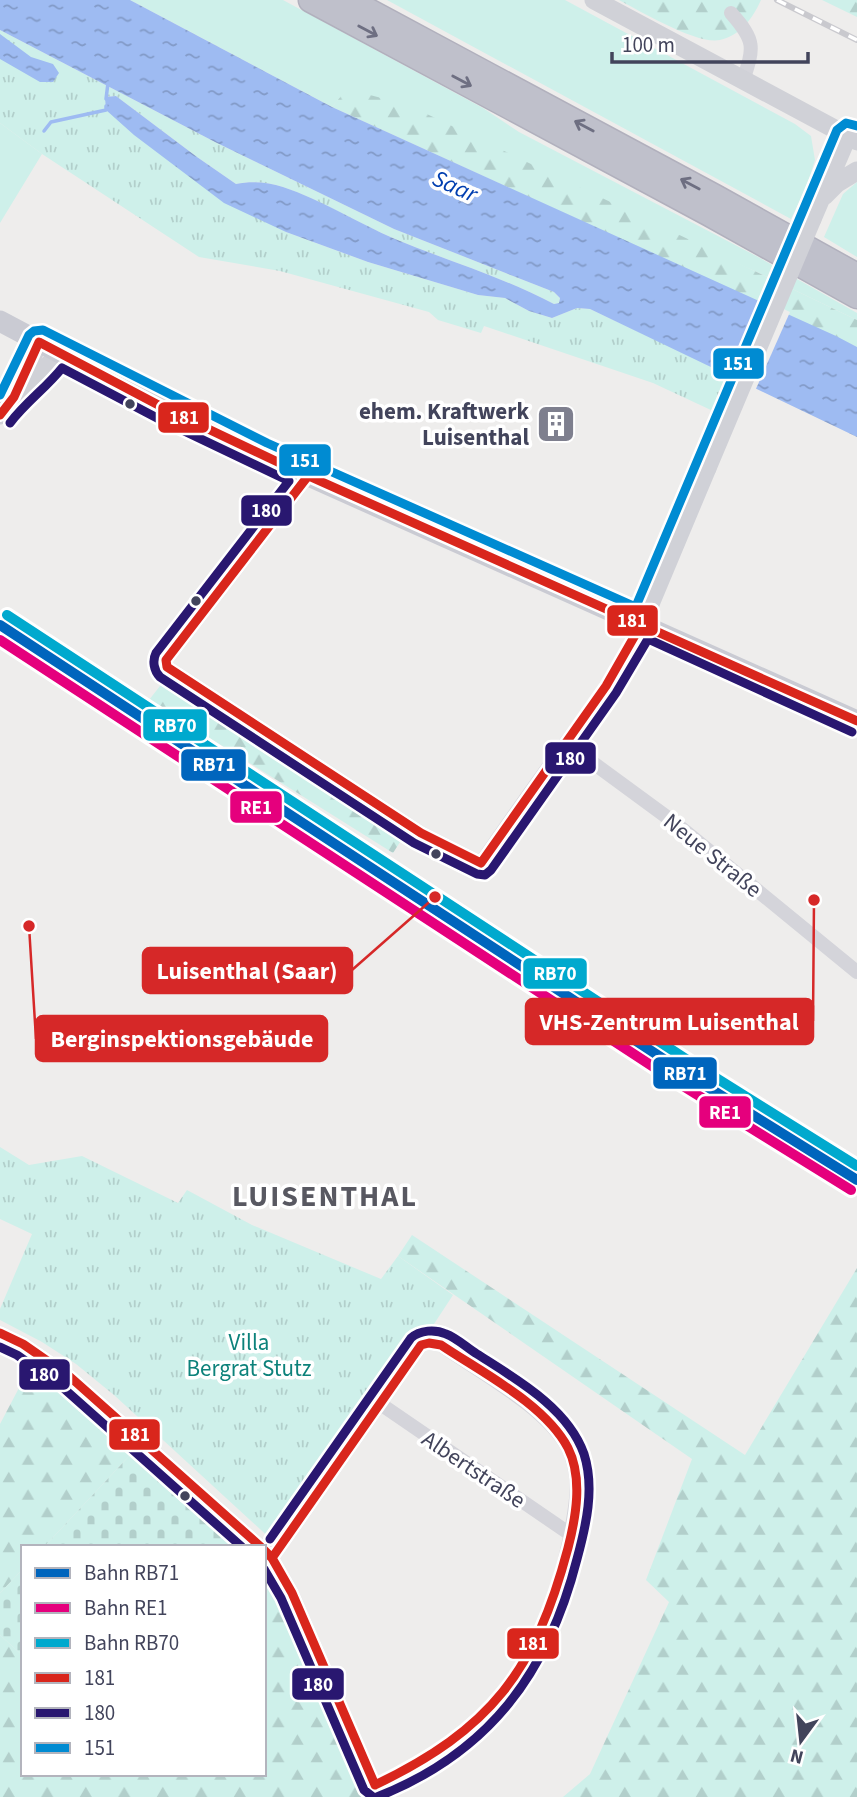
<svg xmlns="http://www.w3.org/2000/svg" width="857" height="1797" viewBox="0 0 857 1797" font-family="'Source Sans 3',sans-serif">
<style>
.green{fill:#cef0ea}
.forest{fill:url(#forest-firs)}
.cemetery{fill:url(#cemetery-stones)}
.park{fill:url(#park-tufts)}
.water{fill:url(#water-ripples)}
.pier{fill:#eeedec}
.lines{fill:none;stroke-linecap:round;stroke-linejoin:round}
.stream{stroke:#9ebbf2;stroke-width:3.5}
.highway-casing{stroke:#b1b0bd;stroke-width:27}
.street{stroke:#d4d4da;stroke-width:14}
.secondary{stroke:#d0d1d7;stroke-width:19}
.primary{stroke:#cacbd3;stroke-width:21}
.highway{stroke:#bfc0cb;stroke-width:24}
.rail-casing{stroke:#c9c9ce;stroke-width:6}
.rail{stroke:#fff;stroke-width:3.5;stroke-dasharray:10;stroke-linecap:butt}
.secondary-bridge{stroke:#d0d1d7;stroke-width:19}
.bus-1-casing{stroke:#fff;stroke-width:14}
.bus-2-casing{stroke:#fff;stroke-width:14}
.bus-3-casing{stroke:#fff;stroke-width:14}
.bus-1{stroke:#d9261c;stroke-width:9}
.bus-2{stroke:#291770;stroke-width:9}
.bus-3{stroke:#008bd2;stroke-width:9}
.rail-1-casing{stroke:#fff;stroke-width:16}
.rail-2-casing{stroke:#fff;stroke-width:16}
.rail-3-casing{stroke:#fff;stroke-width:16}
.rail-1{stroke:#0065bd;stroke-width:10}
.rail-2{stroke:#e5007d;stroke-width:10}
.rail-3{stroke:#00a9ce;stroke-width:10}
.oneway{stroke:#6e6f82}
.bus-dot{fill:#42445b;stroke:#fff;stroke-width:2.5}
.labels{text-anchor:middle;stroke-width:7;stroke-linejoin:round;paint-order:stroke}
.poi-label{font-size:23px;font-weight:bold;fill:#42445b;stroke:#fff;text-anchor:end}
.street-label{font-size:23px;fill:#42445b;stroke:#fff}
.park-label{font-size:23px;fill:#0d827b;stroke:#fff}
.water-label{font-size:24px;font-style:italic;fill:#003eb0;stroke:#fff}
.district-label{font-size:30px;font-weight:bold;letter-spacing:2px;fill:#585861;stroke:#fff}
.leader{fill:none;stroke:#d62828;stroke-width:2.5}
.callout-dot{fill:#d62828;stroke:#fff;stroke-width:2.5}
.callout{fill:#d62828;stroke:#d62828;stroke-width:2.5}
.callout-label{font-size:24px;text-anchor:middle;font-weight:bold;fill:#fff}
.line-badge{stroke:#fff;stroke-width:2.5}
.badge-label{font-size:19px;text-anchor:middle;font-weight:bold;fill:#fff}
</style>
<defs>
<pattern id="forest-firs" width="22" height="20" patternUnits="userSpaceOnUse" patternTransform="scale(1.75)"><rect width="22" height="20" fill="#cef0ea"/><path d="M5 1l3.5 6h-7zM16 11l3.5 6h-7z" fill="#b2cfcb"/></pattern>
<pattern id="cemetery-stones" width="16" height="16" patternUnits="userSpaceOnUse" patternTransform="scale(1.75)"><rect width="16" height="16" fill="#cef0ea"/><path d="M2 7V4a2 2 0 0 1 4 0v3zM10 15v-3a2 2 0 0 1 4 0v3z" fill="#b2cfcb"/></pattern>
<pattern id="park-tufts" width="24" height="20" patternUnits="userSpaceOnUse" patternTransform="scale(1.75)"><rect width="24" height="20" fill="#cef0ea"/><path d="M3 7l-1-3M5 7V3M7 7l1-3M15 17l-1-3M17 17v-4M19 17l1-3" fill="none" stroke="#b2cfcb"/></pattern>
<pattern id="water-ripples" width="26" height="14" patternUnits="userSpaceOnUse" patternTransform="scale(1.75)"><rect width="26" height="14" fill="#9ebbf2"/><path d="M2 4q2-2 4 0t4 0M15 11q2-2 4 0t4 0" fill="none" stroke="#829ac7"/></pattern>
</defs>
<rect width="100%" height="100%" fill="#eeedec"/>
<path class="green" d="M130,0H283L483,108L519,132L760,258L857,313V320L759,273L347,90L332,107Z
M387,0H565L795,124L811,136L815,160L806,188L791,219Z
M0,123L42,154L0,223Z
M857,182V257L824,237L843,194Z"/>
<path class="forest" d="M619,0H761C753,18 740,36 720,40C697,45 640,11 619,0Z
M822,0H857V17Z
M347,89L408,105L857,320V347L332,107Z
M167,677L404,836L393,853L149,700Z
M412,1235L745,1455L857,1268V1797H563L590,1774L669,1602L646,1580L692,1459L398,1256Z
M30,1367C74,1393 101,1413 132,1453L44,1547H23V1569L0,1593V1424Z
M264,1576L276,1587L366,1797H0V1635L23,1656V1774H264Z"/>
<path class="cemetery" d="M132,1453L233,1547H44Z
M23,1569V1656L0,1635V1593Z"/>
<path class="park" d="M0,30L215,142L394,229L554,292L560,298L559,303L554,304C503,277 448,261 395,239C358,223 321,200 283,187C268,182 251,181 236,184L197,157L116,96L105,97L286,232L368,262L478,295L505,298L529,311L552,318L577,308L590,309L728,374L713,411L653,383L484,326L481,333L438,320L429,312L280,271L199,257L42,154L0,123Z
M0,1147L29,1165L82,1156L178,1203L187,1190L252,1225L381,1279L398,1256L453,1295L432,1327L415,1334L273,1541L114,1395L76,1364L42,1342L0,1320V1309L32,1234L0,1219Z"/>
<path class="water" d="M0,0H130L332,107L836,336L857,347V437L590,309L577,308L552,318L529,311L505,298L478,295L368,262L286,232L224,203L134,135L106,110L105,97L116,96L197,157L236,184C251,181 268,182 283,187C320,199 358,223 395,239C448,261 503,277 554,304L559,303L560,298L554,292L394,229L215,142L0,30Z
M0,34L31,57L53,64L59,73L53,82H40L0,59Z"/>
<path class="pier" d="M762,299L790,312L755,391L729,378Z"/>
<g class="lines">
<path class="stream" d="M106,99L108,83
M44,131L51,122L106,110V106"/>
<g class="highway-casing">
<path id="highway" d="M311,0L708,213L857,296
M348,0L715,197L857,276"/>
</g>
<path class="street" d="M731,13C756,41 754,47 743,81
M308,476L166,660L167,667L421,833L481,863C508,823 536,784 564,745C593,706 622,668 642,623
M566,743L675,823L857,972
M0,1333L23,1344L69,1376L261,1547
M379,1403L570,1534
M266,1551L272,1558L292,1593L380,1797
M272,1558L421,1345L429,1343L441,1345C478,1371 547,1408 568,1448C583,1479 575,1510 569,1542C543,1662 489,1737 375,1785"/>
<path class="secondary" d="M594,0L857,141
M824,196L837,183L857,171
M812,219L848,135
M14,396L39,342
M0,415L14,397L41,375L59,352
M642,623L707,468"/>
<path class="primary" d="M0,321L164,408L284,465L857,721"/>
<use href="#highway" class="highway"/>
<g class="rail-casing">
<path id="rail" d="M777,0L857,40"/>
</g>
<use href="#rail" class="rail"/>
<path class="secondary-bridge" d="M707,468L812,219"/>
<g class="bus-1-casing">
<path id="bus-1" d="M0,415L14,397L39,342L164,408L284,465L857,721
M308,476L166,660L167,667L421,833L481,863L606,686L642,623
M0,1333L23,1344L69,1376L261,1547
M264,1550L272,1558L292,1593L375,1785
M272,1558L421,1345L429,1343L441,1345C481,1372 545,1404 568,1448C583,1478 576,1517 568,1548C535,1672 491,1729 375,1785"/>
</g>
<g class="bus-2-casing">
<path id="bus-2" d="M10,423C26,402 46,388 62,368L159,419L289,481L156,653C152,661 154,671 160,677L414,843L477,874L485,875L491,870L616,693L648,639L852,732
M0,1347L17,1355L61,1386L242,1547
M270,1539L411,1338C420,1330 435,1329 446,1334C457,1338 467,1348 477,1354C516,1379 568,1408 584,1454C595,1488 586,1526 577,1559C548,1673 489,1753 377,1797
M264,1569L281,1598L364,1790L373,1797"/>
</g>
<g class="bus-3-casing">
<path id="bus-3" d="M0,395L29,335L34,331L43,330L267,443L647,612
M631,618L837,130L846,123L857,126"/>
</g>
<use href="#bus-1" class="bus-1"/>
<use href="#bus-2" class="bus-2"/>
<use href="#bus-3" class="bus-3"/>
<g class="rail-1-casing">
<path id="rail-1" d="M0,625L682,1071L857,1180"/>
</g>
<g class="rail-2-casing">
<path id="rail-2" d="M0,640L675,1081L851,1190"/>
</g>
<g class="rail-3-casing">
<path id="rail-3" d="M7,615L689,1061L857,1166"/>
</g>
<use href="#rail-1" class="rail-1"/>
<use href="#rail-2" class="rail-2"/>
<use href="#rail-3" class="rail-3"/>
</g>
<defs><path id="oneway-shaft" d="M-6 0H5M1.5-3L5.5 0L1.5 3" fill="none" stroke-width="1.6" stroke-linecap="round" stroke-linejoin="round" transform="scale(1.75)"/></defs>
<g class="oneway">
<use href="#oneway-shaft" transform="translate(368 31) rotate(28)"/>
<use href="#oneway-shaft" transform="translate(462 81) rotate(28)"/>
<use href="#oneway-shaft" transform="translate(584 126) rotate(-152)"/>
<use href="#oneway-shaft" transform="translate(690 184) rotate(-152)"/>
</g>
<defs>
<g id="building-square" transform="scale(2.0125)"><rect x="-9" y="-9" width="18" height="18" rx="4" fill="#7e7f8e" stroke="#fff"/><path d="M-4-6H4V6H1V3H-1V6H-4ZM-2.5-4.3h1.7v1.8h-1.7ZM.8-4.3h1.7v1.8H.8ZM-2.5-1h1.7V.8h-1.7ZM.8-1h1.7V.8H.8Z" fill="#fff"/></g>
</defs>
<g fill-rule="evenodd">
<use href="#building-square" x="556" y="424"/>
</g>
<g class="bus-dot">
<circle cx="130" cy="404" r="6"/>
<circle cx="196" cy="601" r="6"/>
<circle cx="436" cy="854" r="6"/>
<circle cx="185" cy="1496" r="6"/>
</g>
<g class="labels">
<g class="poi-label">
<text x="529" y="419">ehem. Kraftwerk<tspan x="529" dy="26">Luisenthal</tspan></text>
</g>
<g class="street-label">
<text transform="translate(713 855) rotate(39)" y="8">Neue Straße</text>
<text transform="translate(474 1469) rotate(34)" y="8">Albertstraße</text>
</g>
<g class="park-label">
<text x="249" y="1350">Villa<tspan x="249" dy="26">Bergrat Stutz</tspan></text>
</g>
<g class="water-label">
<text transform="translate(455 186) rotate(24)" y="8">Saar</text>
</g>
<g class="district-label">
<text x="325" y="1206">LUISENTHAL</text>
</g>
</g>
<path class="leader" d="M435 897L352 970M814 900L813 1021M29 926L36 1039"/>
<g class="callout-dot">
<circle cx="435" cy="897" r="7"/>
<circle cx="814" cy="900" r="7"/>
<circle cx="29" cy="926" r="7"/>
</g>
<g class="callout">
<rect x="143" y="948" width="209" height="45" rx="7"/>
<rect x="526" y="999" width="287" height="45" rx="7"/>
<rect x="36" y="1016" width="291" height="45" rx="7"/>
</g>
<g class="callout-label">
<text x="247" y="979">Luisenthal (Saar)</text>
<text x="669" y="1030">VHS-Zentrum Luisenthal</text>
<text x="182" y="1047">Berginspektionsgebäude</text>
</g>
<g class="line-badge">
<rect x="712" y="347" width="53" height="33" rx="7" fill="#008bd2"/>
<rect x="157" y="401" width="53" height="33" rx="7" fill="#d9261c"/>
<rect x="278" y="443" width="54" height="34" rx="7" fill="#008bd2"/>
<rect x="240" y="494" width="53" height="33" rx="7" fill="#291770"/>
<rect x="606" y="604" width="53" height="33" rx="7" fill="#d9261c"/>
<rect x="142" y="708" width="66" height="34" rx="7" fill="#00a9ce"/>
<rect x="544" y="741" width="53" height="34" rx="7" fill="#291770"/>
<rect x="180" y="748" width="67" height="34" rx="7" fill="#0065bd"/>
<rect x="229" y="790" width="54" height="34" rx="7" fill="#e5007d"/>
<rect x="522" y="957" width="66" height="33" rx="7" fill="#00a9ce"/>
<rect x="652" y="1056" width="66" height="34" rx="7" fill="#0065bd"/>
<rect x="698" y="1095" width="54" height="34" rx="7" fill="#e5007d"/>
<rect x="18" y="1358" width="53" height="33" rx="7" fill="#291770"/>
<rect x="108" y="1418" width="53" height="33" rx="7" fill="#d9261c"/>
<rect x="506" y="1627" width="54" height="33" rx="7" fill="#d9261c"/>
<rect x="291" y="1667" width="54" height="34" rx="7" fill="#291770"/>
</g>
<g class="badge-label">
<text x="738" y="370">151</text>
<text x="184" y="424">181</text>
<text x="305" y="467">151</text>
<text x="266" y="517">180</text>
<text x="632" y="627">181</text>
<text x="175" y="732">RB70</text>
<text x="570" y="765">180</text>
<text x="214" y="771">RB71</text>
<text x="256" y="814">RE1</text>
<text x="555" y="980">RB70</text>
<text x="685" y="1080">RB71</text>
<text x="725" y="1119">RE1</text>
<text x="44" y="1381">180</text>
<text x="135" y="1441">181</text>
<text x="533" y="1650">181</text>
<text x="318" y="1691">180</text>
</g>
<rect x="21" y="1545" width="245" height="231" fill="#ffffff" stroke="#b3b4bd" stroke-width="2"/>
<rect x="35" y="1568" width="35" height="10" fill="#0065bd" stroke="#b3b4bd" stroke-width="2"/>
<text x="84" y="1580" font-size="21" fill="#42445b">Bahn RB71</text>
<rect x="35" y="1603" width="35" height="10" fill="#e5007d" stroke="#b3b4bd" stroke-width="2"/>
<text x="84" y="1615" font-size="21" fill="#42445b">Bahn RE1</text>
<rect x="35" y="1638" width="35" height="10" fill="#00a9ce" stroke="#b3b4bd" stroke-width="2"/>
<text x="84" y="1650" font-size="21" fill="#42445b">Bahn RB70</text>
<rect x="35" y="1673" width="35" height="10" fill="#d9261c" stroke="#b3b4bd" stroke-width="2"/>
<text x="84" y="1685" font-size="21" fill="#42445b">181</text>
<rect x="35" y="1708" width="35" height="10" fill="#291770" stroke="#b3b4bd" stroke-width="2"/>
<text x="84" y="1720" font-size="21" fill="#42445b">180</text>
<rect x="35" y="1743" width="35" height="10" fill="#008bd2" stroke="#b3b4bd" stroke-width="2"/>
<text x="84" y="1755" font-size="21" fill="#42445b">151</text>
<g transform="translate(801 1741) rotate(195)" stroke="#ffffff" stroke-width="5" paint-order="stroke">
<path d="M0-5L12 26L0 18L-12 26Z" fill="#42445b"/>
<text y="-10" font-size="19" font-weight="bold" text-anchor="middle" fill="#42445b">N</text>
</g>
<path d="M612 52v10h196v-10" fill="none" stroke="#42445b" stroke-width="3.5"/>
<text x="622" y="52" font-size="21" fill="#42445b" stroke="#ffffff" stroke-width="5" paint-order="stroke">100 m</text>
</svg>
